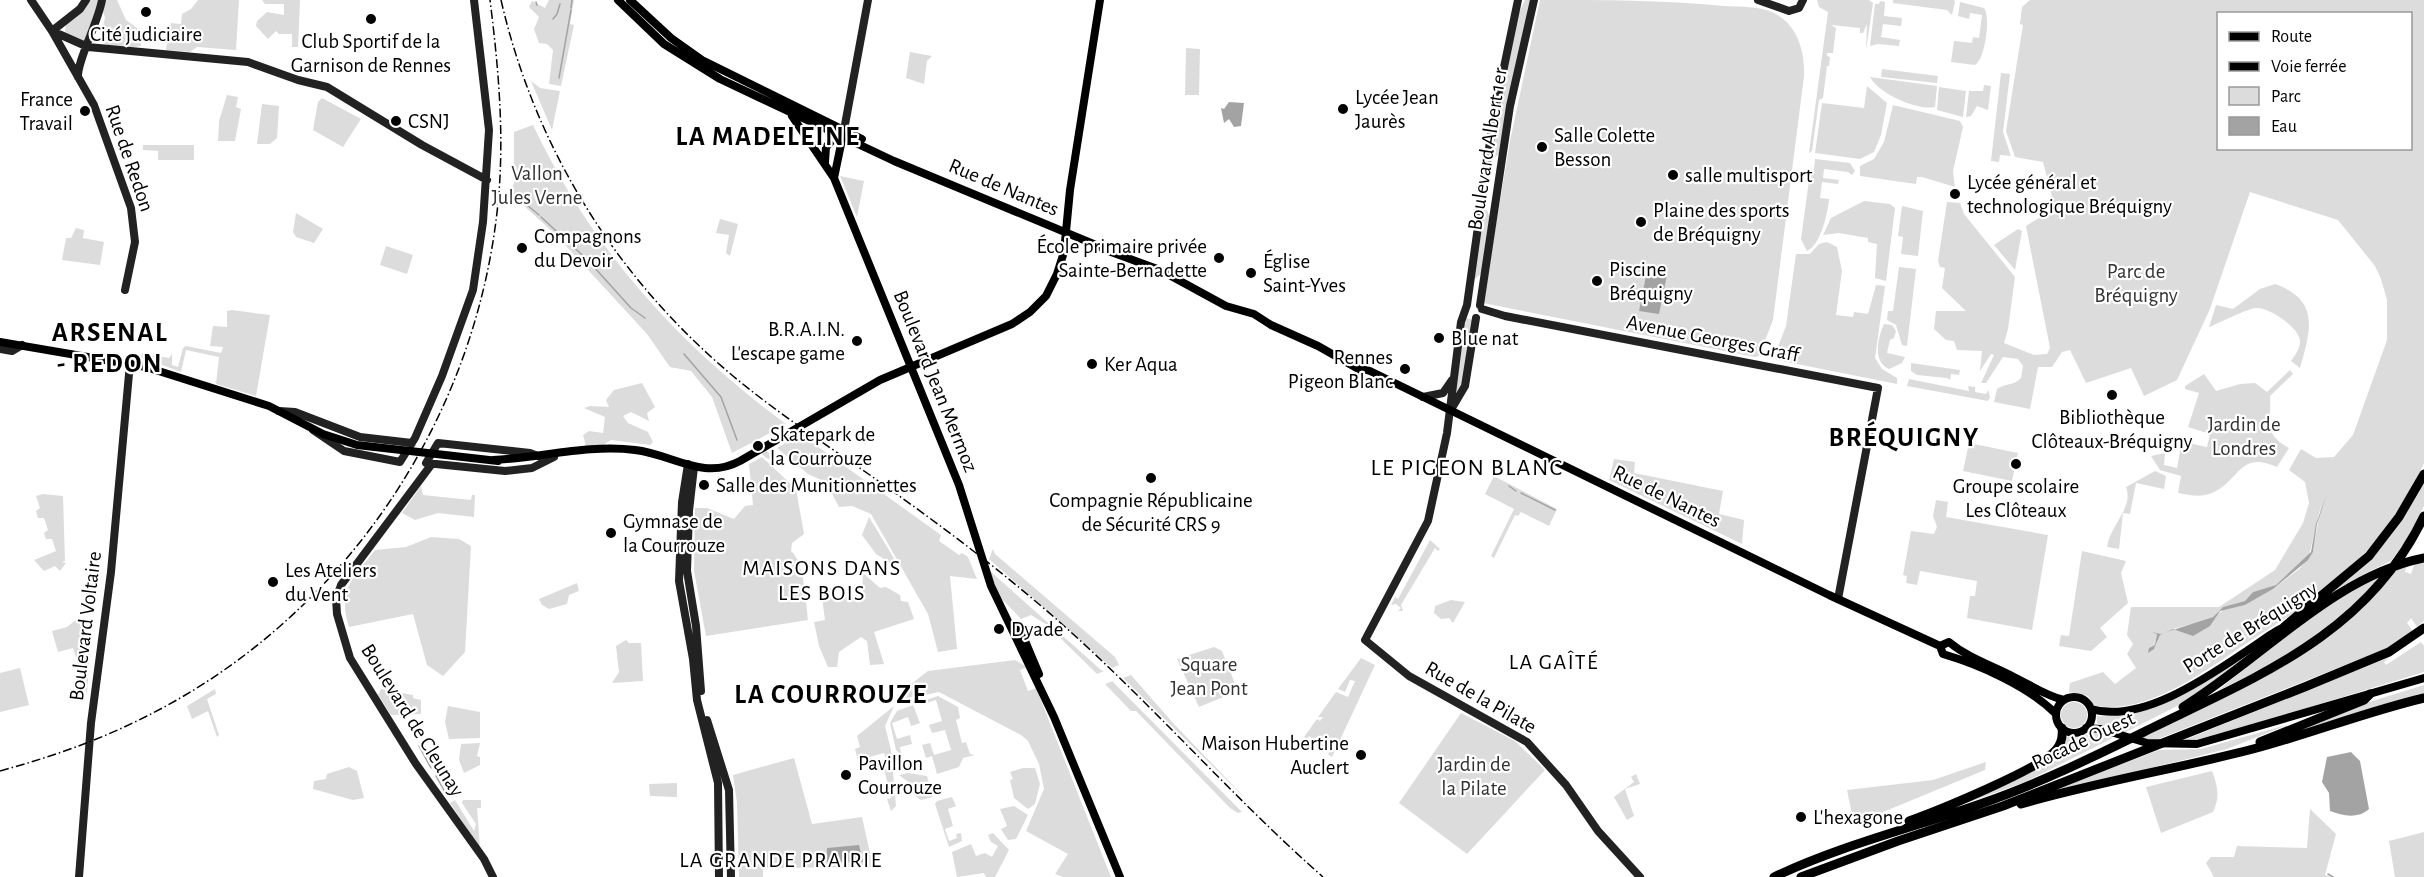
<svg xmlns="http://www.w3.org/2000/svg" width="2424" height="877" viewBox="0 0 2424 877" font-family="'Alegreya Sans',sans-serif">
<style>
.green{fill:#dcdcdc;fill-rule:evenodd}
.water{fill:#a3a3a3}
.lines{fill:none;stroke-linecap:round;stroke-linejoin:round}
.stream{stroke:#a3a3a3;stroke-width:1.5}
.secondary{stroke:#222;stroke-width:8}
.primary{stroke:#000;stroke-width:8}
.highway{stroke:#000;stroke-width:9}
.rail{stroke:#000;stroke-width:1.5;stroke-dasharray:9 3 1.5 3;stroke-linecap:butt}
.poi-dot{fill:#000;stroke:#fff;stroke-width:2}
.labels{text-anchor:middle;stroke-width:4.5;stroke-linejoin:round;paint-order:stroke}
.poi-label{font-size:21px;fill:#000;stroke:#fff;text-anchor:start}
.street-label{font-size:21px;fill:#000;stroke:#fff}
.park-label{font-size:21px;fill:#333;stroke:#fff}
.neighbourhood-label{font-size:22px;letter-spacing:1.5px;fill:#000;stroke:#fff}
.quarter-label{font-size:24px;letter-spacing:1.5px;fill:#000;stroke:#fff}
.district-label{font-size:27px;font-weight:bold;letter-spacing:1.5px;fill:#000;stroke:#fff}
</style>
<rect width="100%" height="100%" fill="#fff"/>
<path class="green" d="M89,0H100L85,43L65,32L66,24Z
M106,0H117L126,20L141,31V46C129,48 109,49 99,40L105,18L103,11Z
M198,0H239L236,50L197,47L190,52L166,50L171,23L181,24L182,14L191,9Z
M262,0H300L298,47H292V34H279L276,31L268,39L256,26L257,21L267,12L284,15V4H265Z
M549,0H574L570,24L574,25L561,86L549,84L553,50L547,44L539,43L534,29L539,17L529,7L532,1L545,8Z
M1525,0H1532L1515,67L1500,154L1493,158L1491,153L1517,17Z
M1540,0C1602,0 1663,0 1724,6C1740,7 1760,6 1774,13C1798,25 1805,52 1804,76L1773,320L1759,356L1755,357L1483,303L1510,141Z
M1817,0H1869L1873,3L1866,51L1867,24L1863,33H1860V28L1831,25L1836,28L1833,53H1827V56L1830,57L1829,66H1827L1823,98L1819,100L1812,151L1809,153L1828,12L1819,7Z
M1893,0H1954L1955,2L1952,15L1947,10L1893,3Z
M2030,0H2424V463C2406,505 2378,542 2345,573C2318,599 2284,619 2253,639C2210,667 2146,718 2093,705L2088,696L2069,692L2070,683L2103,672L2115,684L2136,668L2127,654L2133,644L2127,635L2131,607H2219L2275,570L2303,523L2309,503L2305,482L2289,470L2301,449L2316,458L2334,457L2353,435L2387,340V300L2381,279L2375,266L2338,220L2250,192L2210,309L2177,380L2144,396L2131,368L2086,383L2070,350L2062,352L2052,367H2038L2030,409L1994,402L1997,389C2005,383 2014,386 2021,378L2023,366L2018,359L2003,357L1986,383H1981L1994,355L1991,354L1980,371L1982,351L1957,350L1954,341L1946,340L1934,329L1936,311H1966L1942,288L1945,268L1940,267L1938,261L1947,202L1960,203L1964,214L2015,277L2008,329L2004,343L2034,355L2047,354L2050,348L2026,226L2055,208L2043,162L2015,157L2006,131L2023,25L2020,24L2022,7ZM2218,14H2410V148H2218ZM2321,505L2313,552L2299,569L2273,589L2245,605L2223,610L2213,618L2173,629L2160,635L2154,649L2149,648L2155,645L2157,634L2154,633L2161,634L2213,617L2223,607L2245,601L2253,592L2276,585L2309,556Z
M1880,1L1885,2L1884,16L1902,18L1901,26L1883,24L1881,37L1900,40L1899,46L1878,44L1870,46L1875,4H1879Z
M1960,2L1984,8C1991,17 1985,60 1975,65L1951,62L1954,41L1972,43L1973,37L1979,38L1982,15L1970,13L1969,19L1958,16Z
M1186,48L1200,49L1199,95H1185Z
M910,52L932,56L927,61L924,84L906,78Z
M1882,69L1938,76L1937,83L1881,77Z
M2001,73L2010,74L2003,132L2011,156L2000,155L1999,162L1991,161Z
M1870,77L1937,86L1935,107C1918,111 1879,94 1870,77Z
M531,81L540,88L560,91L552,130Z
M1984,85L1991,86L1988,110L1977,106L1971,116L1966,117L1969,91H1983Z
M1867,86L1887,103L1881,135L1874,152L1860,159L1815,153L1822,103L1864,108Z
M1939,87L1966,91L1963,117L1937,110Z
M227,95L238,97L236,107L241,109L235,141H218L219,121Z
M322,98L361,119L343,147L313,130L318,102Z
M262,104L279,106L277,138L270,144H257Z
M1893,105L1960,121L1963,127L1953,171L1955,187L1922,177H1917L1916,184L1860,176V166L1874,159L1884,142Z
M533,125C591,248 677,344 786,424L757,440L769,453L785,460L783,465L766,458L751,443L732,453L712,397L691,371L670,367L647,334L555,234L510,193L514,183V132Z
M143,145H194V160H158V151L143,150Z
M1815,159L1850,163L1855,171L1852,175L1848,172L1824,169L1823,178L1839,180L1838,184L1822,182L1820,198L1829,199C1828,212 1821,245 1807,251L1801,239L1810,173L1814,169Z
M840,176L864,181L857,217Z
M1864,201L1890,204L1895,208L1886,281L1875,278L1877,244L1868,242V238L1839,233L1823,235L1831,218Z
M1902,206L1923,211L1918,256L1901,254L1903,237L1898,236Z
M1487,210L1490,218L1482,273L1475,279L1473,278L1483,211Z
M296,213L323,229L314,243L296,237L293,232Z
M720,219L738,224L730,256L726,253L729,235L716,233Z
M76,228L84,230L83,238L104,242L100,265L62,260L66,238H71Z
M2018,229L2022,231L2015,270L1994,245Z
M1827,242L1837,247L1842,271L1836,315L1853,317L1854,312L1868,314L1876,285L1885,286L1875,358L1882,369L1897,378V384L1777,360L1774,357L1786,326L1796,254H1810L1819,244Z
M386,246L413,255L407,274L380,265Z
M1899,267L1916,269L1907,346L1902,345L1896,325L1887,320L1888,311H1893Z
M2275,284C2320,300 2311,330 2300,368L2291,361C2295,356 2301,347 2300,340C2298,327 2269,307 2256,308C2248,308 2220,323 2209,327L2216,305L2233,309L2260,289Z
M232,310L270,315L256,396L216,384L219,357L186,350L181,372L141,357L142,353L169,358L172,354V365L178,367L183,348L186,346L221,353L223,347L210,346L213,326L227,327V311Z
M1466,318L1473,320L1463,385L1455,395Z
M1884,324L1892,325L1896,331L1894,338L1890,340L1887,353L1905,357L1902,363L1889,369C1872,362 1878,337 1884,324Z
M1911,363L1960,370L1959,375L1951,374L1950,380L1947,378L1917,375L1911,371Z
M2290,370L2293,374L2270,396C2272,423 2262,433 2289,448L2277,467C2239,450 2240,481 2212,493C2200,498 2190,495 2178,493L2181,476L2160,470L2151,456L2165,453L2164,465L2177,468L2180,451L2194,438L2193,444L2207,447L2210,434L2188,427L2199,393L2185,389V386L2204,374L2216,391L2240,384L2255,383L2267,392Z
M1909,379L1969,391L1968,386L1975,387V392L1986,394L1988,390L1990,397L1988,401L1907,386Z
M642,383L655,407L647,413L649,421L631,412L623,416L628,423L648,432L653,442L650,445L611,440L603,445L586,446L583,435L589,431L603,433L605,417L584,408L590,406L609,407L606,400L614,390Z
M800,434L941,535L939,541L959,555L962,553L968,557L977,579L950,576L957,649L938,652L928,614L871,514L852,506L839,507L826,482L808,474L777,448Z
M1969,443L2018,453L2012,481L1963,471Z
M762,457L796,489L804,534L792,543L791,551C804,561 806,603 808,620L706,636L694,571L695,508H707L734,519L745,506L753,505L749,464Z
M1614,459L1635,462L1634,473L1723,491L1719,514L1744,520L1742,544L1609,480Z
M2155,471L2166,476L2164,489L2136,483L2130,514L2123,513L2119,549L2107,547C2110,525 2134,508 2126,487Z
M1494,476L1557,509L1549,526L1521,512L1518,516L1515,515L1494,558L1491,556L1514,509L1485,494Z
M2424,478V506L2406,541L2391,561L2368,572L2329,596L2345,581Z
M421,486L423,495L471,500L472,495H475L474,517L438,513L415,520L402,513Z
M43,494L63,496L65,561L62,562L66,563L60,571L55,566L44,571L34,560L56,551L52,539H46L44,533L48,530L44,518H38L36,511L40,508L36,496Z
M1936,500L1948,502L1946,517L2048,535L2032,630L1967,618L1970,596H1975L1977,581L1920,571L1917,585L1906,583L1907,576L1903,575L1911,531L1934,534L1937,527L1933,516Z
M869,517L895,560L892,564L876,554L862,535Z
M431,537L459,539L471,546L465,652L443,676L427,665L413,614L349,627C337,589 353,579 375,550L406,547Z
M1430,540L1440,549L1438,551L1435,548L1432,553L1401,605L1403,611H1398L1401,608L1396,604L1391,605L1395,597L1398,599Z
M993,549L995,554L1115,657L1119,665L1112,668L989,559Z
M2082,551L2126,561L2121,573L2128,603L2100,628L2107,637L2091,651L2059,646L2061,635L2069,636Z
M2424,560V621L2417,627L2411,618L2407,623L2413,631L2386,649L2153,741L2140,739C2234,692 2333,652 2400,566L2407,564L2405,572L2411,574L2415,562Z
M990,571L1101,670L1104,671L1097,674L1047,625L1031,615L1021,619L999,596Z
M2383,572C2344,629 2277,662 2217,691L2318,611Z
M863,573L880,588L886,587L900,595L901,601L908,602L914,619L874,632L884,664L870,665L867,641L861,637L839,652L837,667H828L819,646L814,622L825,620L821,590L833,588L836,599L862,594Z
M577,583L579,591L569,595L567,604L549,609L542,605L539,599Z
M1451,600L1465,602L1453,623L1449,618L1441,619L1434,613L1435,606Z
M76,620L91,636L87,694L73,648L58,652L52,631L67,627Z
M626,640L629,643H641L643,681L612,683L619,672L616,646Z
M2421,642L2424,646V672L2206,739L2177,743L2390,657L2384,662L2386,665Z
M1214,647L1222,651L1238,691L1199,707L1177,659Z
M2259,648L2191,699L2122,734L2097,723V716C2151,720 2216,676 2259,648Z
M1361,658L1375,665L1332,757L1328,754L1330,751L1325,748L1323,751L1315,745L1317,742L1309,736L1307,739L1304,737L1317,719L1320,721L1323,717H1318L1336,692L1348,697L1355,681L1350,680L1345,692L1338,689Z
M1015,660L1027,667L1020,670L1028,691L1036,688L1111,877H1063L1055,874L1068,854L1026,831L1044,789L1039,764L1028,741L1021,735L939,692L921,696L919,693L902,702L897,695L928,671Z
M20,668L29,705L0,712V673Z
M1131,675L1173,723L1250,803L1123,678Z
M1113,681V682L1242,812L1238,813L1230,808L1136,711H1131L1105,684Z
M2424,685V695L2351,714L2300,731L2366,703Z
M215,689L216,694L207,699L219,735L217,737L208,711L192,719L187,706Z
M381,689L413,695V698L421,700V714L391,715L378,695Z
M938,696L958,707L960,718L956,720L962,743L966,742L970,754L975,755L963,758L959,767L937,774L932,756L926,758L922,745L930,743L934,755L951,750L945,730L932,733L929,725L942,721L936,700L927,703L926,700Z
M2061 715a13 13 0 1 1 26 0a13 13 0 1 1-26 0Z
M913,705L920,723L911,726L908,717L892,723L897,739L910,735L912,744L900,747L901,753H899L896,750L890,723L897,711Z
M448,706L480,712V738L449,739L445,722Z
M894,706L885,726L891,750L896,806L891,811L887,799L891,798L882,760L886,759L884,753L858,760L855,749L860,747L857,736Z
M1461,713L1515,741L1545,770L1467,854L1399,803Z
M2290,724L2227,749L2052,793L2051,791L2159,750L2201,749Z
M2096,733L2113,738L2025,782L1920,820L2051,759L2062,750L2067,737Z
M480,743L477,756L480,757V765L464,773L459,760L461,744Z
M794,758L812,824L862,817L873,867L763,868V877H739L737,803L733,775Z
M1986,762L1985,770L1854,824L1847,790L1933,780Z
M349,767L357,771L364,798L353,800L313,789L314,781L326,779L327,774Z
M1023,768H1035L1040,784L1035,804L1028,809L1014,798L1010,780L1013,779L1010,772Z
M2212,771C2218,786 2220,798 2213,812L2161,833L2146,787Z
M908,773L927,776L933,797L921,800L915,796L911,784L899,775Z
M1636,774L1640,784L1625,789L1634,816L1627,820L1614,797L1634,782L1631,777Z
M677,783V797L650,796L649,784Z
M952,797L956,806L948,809L953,826L945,829L949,841L957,838L956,834L961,833L962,841L949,847L935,804L937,801Z
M455,800L474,831L476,824L462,803L463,800H481V808H477L480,848L450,803Z
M1014,806L1028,815L1016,839L1008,840L1001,829L1007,826L1000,809Z
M2310,809L2336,834L2325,875L2332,877H2214L2206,863L2211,857H2234L2237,846L2307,848Z
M2424,832V877H2395L2389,841Z
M993,833L1009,850L995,877H986L984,873L957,877L952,852L971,844L976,856L985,853L992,857L998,846L991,842L988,835Z"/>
<path class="water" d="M1229,102L1244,103L1241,126L1234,127L1229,119L1224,123L1221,108L1224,109Z
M1647,271L1667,275L1659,314L1639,311Z
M2327,494L2317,524L2313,552L2308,560L2273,589L2245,605L2220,611L2210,626L2193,636L2173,629L2160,635L2154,649L2148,653L2149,648L2155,645L2157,634L2152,632L2161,634L2213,617L2223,607L2245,601L2253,592L2276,585L2311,552L2316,524Z
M2351,752L2360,761L2369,809C2358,819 2343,816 2330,811L2329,793L2322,782L2327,757Z
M859,845L863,862H827V848Z"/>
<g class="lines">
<path class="stream" d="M536,2L537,5
M571,8L572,0
M553,19L557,14L560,4
M559,78L571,10
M521,200L539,215
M541,217L591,263
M594,267L631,308L645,318
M684,354L721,397L737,440
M1509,486L1516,491
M1521,493L1555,510
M419,746L431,768
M436,776L446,794
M2328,874L2333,877"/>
<path class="secondary" d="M31,0L54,34
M1518,0L1493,120L1467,305L1461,322L1447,433L1428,521L1365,640L1409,676L1527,742L1566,785L1598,831L1640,877
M1758,0L1789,11L1799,8L1803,0
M52,31L88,47L248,62L298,80L327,87L422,145L487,180
M52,31L94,105L131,208L135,242L125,290
M52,31L80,9L86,0
M78,77C77,61 98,23 102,0
M844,130L868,0
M1480,305L1510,106L1534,0
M1482,309L1505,316L1878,388L1838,599
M0,349L12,351L22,345
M1423,397L1443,393L1452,380
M1452,408L1465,386L1476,318
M279,411L295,412L360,437L412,443
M313,430L344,451L400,462L415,438L442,376L473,290L483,222L489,130L474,0
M538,456L530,453L438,443L426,463L505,471L532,468L554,457
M688,464L682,502L679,581L693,659L697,700L718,783L719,877
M431,465L341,585L336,599L337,614L350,658L416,764L484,859L493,877
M694,467L689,511L687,571L696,626L701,691
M707,720L729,790L731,877
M79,877L91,723L111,572L130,363"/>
<path class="primary" d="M618,0L664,44L720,79L894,161L1108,250
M630,0L671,38L702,60L862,139
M792,116L834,178
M844,130L834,178L959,485L991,586L1054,717L1120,877
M825,162L826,147L839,133
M1103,249L1160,270L1226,306L1254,314L1271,325L1318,346L1362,371
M0,342L146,367L269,406L323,434L357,445L498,461
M1359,368L1370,371L1829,595L1940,646
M493,460C539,458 589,444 635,450C672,454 703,481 740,461L880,380L1012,324L1030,312L1046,296L1057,274L1064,252L1070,190L1100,0
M1016,626L1023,636L1039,674
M1940,646L1949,642C1968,658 1991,665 2014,677C2031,685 2046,696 2064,700
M1940,646L1943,654C1980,665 2028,686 2056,714
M2056 715a18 18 0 1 1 36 0a18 18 0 1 1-36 0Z
M2091,709C2141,724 2208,677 2248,650C2262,641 2276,629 2291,624
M2086,728L2101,729L2147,743L2197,744L2424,678"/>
<path class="highway" d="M2285,626L2369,556L2399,517L2424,474
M2183,707C2260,660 2334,576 2424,558
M2260,742L2364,700L2370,694
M2021,804C2097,782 2176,769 2253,749C2310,734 2365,712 2424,698
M1909,821C1937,811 2040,769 2056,750C2062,743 2063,736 2062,728
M1774,877C1841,845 1913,828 1983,803C2041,783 2097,755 2152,728C2261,675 2369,632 2424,516
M1801,877L1898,841L2003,806L2307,686L2389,652L2424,628"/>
<path class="rail" d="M501,0C535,148 616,278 733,376C775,411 822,442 867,473C925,514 981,555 1034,600C1137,686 1223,789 1323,877
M0,771C51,757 100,740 147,716C346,616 481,414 499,192C504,128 498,64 490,0"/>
</g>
<g class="poi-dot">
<circle cx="146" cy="12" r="6"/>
<circle cx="371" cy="19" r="6"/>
<circle cx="1343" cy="109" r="6"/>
<circle cx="85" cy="111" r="6"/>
<circle cx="396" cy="121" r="6"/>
<circle cx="1542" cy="147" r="6"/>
<circle cx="1673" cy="175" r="6"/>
<circle cx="1955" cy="194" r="6"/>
<circle cx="1641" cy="222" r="6"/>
<circle cx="522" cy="248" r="6"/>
<circle cx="1219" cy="258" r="6"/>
<circle cx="1251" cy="273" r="6"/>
<circle cx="1597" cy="281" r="6"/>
<circle cx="1439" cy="338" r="6"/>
<circle cx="857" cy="341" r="6"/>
<circle cx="1092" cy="364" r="6"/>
<circle cx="1405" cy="369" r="6"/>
<circle cx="2112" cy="395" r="6"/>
<circle cx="758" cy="446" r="6"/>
<circle cx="2016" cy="464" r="6"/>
<circle cx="1151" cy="478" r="6"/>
<circle cx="704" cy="485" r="6"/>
<circle cx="611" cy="533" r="6"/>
<circle cx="273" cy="582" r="6"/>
<circle cx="999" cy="629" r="6"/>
<circle cx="1361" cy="755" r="6"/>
<circle cx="846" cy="775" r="6"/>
<circle cx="1801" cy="817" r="6"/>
</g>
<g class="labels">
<g class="poi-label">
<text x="146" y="41" text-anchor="middle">Cité judiciaire</text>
<text x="371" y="48" text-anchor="middle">Club Sportif de la<tspan x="371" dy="24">Garnison de Rennes</tspan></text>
<text x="1355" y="104">Lycée Jean<tspan x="1355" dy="24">Jaurès</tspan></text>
<text x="73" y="106" text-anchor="end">France<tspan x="73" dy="24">Travail</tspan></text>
<text x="408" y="128">CSNJ</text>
<text x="1554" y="142">Salle Colette<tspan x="1554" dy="24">Besson</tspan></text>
<text x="1685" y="182">salle multisport</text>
<text x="1967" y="189">Lycée général et<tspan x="1967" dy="24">technologique Bréquigny</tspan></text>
<text x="1653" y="217">Plaine des sports<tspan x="1653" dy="24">de Bréquigny</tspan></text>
<text x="534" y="243">Compagnons<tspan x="534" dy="24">du Devoir</tspan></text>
<text x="1207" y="253" text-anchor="end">École primaire privée<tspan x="1207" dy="24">Sainte-Bernadette</tspan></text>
<text x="1263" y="268">Église<tspan x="1263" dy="24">Saint-Yves</tspan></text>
<text x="1609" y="276">Piscine<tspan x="1609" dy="24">Bréquigny</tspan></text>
<text x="845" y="336" text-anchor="end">B.R.A.I.N.<tspan x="845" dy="24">L'escape game</tspan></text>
<text x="1451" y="345">Blue nat</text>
<text x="1393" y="364" text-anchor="end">Rennes<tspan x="1393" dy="24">Pigeon Blanc</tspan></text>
<text x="1104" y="371">Ker Aqua</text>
<text x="2112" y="424" text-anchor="middle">Bibliothèque<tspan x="2112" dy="24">Clôteaux-Bréquigny</tspan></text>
<text x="770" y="441">Skatepark de<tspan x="770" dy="24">la Courrouze</tspan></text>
<text x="716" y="492">Salle des Munitionnettes</text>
<text x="2016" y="493" text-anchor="middle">Groupe scolaire<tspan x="2016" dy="24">Les Clôteaux</tspan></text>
<text x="1151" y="507" text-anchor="middle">Compagnie Républicaine<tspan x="1151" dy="24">de Sécurité CRS 9</tspan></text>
<text x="623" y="528">Gymnase de<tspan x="623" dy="24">la Courrouze</tspan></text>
<text x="285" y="577">Les Ateliers<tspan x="285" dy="24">du Vent</tspan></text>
<text x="1011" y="636">Dyade</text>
<text x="1349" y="750" text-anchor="end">Maison Hubertine<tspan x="1349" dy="24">Auclert</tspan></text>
<text x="858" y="770">Pavillon<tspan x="858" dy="24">Courrouze</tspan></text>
<text x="1813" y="824">L'hexagone</text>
</g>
<g class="street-label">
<text transform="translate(1487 149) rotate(-81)" y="7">Boulevard Albert 1er</text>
<text transform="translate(130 158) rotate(71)" y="7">Rue de Redon</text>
<text transform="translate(1004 187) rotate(23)" y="7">Rue de Nantes</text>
<text transform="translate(1713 338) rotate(11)" y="7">Avenue Georges Graff</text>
<text transform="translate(936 381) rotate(68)" y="7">Boulevard Jean Mermoz</text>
<text transform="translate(1667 496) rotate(26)" y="7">Rue de Nantes</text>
<text transform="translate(85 626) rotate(-83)" y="7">Boulevard Voltaire</text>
<text transform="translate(2250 627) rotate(-32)" y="7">Porte de Bréquigny</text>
<text transform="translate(1481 697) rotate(30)" y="7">Rue de la Pilate</text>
<text transform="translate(413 720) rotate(58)" y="7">Boulevard de Cleunay</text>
<text transform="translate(2083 740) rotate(-25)" y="7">Rocade Ouest</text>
</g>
<g class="park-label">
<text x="537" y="180">Vallon<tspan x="537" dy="24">Jules Verne</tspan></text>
<text x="2136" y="278">Parc de<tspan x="2136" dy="24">Bréquigny</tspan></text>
<text x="2244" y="431">Jardin de<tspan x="2244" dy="24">Londres</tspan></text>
<text x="1209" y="671">Square<tspan x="1209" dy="24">Jean Pont</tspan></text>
<text x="1474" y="771">Jardin de<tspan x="1474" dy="24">la Pilate</tspan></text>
</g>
<g class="neighbourhood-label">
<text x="822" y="575">MAISONS DANS<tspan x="822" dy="25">LES BOIS</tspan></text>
<text x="1554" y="669">LA GAÎTÉ</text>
<text x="781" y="867">LA GRANDE PRAIRIE</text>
</g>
<g class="quarter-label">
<text x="1467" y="475">LE PIGEON BLANC</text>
</g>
<g class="district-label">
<text x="768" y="145">LA MADELEINE</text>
<text x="110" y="341">ARSENAL<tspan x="110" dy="31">- REDON</tspan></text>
<text x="1904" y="446">BRÉQUIGNY</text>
<text x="831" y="703">LA COURROUZE</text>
</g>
</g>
<rect x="2217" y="12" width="195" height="138" fill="#ffffff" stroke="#999999" stroke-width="1.5"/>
<rect x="2229" y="32" width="30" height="9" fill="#000000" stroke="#999999" stroke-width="1.5"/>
<text x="2271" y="42" font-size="18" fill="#000000">Route</text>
<rect x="2229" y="62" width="30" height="9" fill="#000000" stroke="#999999" stroke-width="1.5"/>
<text x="2271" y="72" font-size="18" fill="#000000">Voie ferrée</text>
<rect x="2229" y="87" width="30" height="18" fill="#dcdcdc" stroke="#999999" stroke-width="1.5"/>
<text x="2271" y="102" font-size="18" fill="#000000">Parc</text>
<rect x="2229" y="117" width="30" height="18" fill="#a3a3a3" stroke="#999999" stroke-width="1.5"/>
<text x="2271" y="132" font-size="18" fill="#000000">Eau</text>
</svg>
